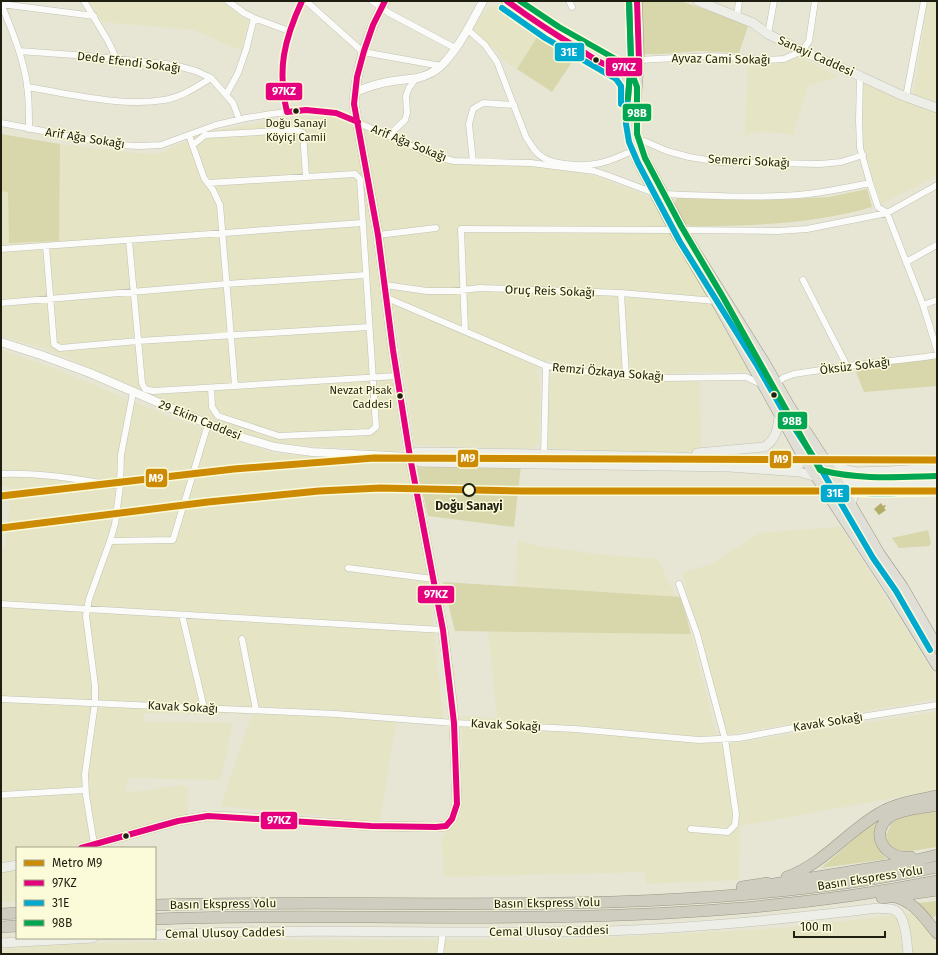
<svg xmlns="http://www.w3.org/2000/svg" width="938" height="955" viewBox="0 0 938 955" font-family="'Fira Sans',sans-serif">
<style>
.built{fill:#e5e4c5}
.green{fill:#d8d6ab}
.water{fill:#b2ae68}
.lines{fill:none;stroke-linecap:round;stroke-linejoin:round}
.secondary-tunnel{stroke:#bfbead;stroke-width:9;stroke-dasharray:9 4.5;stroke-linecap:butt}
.minor-casing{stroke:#c2c2b4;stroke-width:7}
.tertiary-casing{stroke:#c2c2b4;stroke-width:9}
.secondary-casing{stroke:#c2c2b4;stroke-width:10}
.primary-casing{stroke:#989784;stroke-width:11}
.motorway-casing{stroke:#989784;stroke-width:12}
.minor{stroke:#fbfbf9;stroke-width:6}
.tertiary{stroke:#fbfbf9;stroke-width:8}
.secondary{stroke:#eeeee8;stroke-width:9}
.primary{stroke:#dfdfd7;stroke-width:10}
.motorway{stroke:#cecdc0;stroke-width:11}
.bus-1-casing{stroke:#fcfbd9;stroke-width:9}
.bus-2-casing{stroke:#fcfbd9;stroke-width:9}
.bus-3-casing{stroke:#fcfbd9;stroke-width:9}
.bus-1{stroke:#e5007d;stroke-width:6}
.bus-2{stroke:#00a9ce;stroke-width:6}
.bus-3{stroke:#00a651;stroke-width:6}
.metro-1-casing{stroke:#fcfbd9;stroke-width:10}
.metro-1{stroke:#cc8b03;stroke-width:7}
.bus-dot{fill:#1e1e11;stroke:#fcfbd9;stroke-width:1.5}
.stop-dot{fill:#fcfbd9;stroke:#1e1e11;stroke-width:2}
.labels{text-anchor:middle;stroke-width:3;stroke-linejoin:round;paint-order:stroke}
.bus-label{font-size:11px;fill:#1e1e11;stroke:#fcfbd9}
.street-label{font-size:12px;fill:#1e1e11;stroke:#fcfbd9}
.stop-label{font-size:12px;font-weight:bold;fill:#1e1e11;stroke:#fcfbd9}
.line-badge{stroke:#fcfbd9;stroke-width:1.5}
.badge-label{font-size:11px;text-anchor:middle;font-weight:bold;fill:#fff}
</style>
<rect width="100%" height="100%" fill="#e7e6d4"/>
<path class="built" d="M88,1H222L248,21L242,51L194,30L102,22Z
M928,1H937V102L913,96Z
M502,6L541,31L517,69L500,58L498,52L471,30L489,7Z
M800,57L838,76L808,86L793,135L761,131L745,136L747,67L781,63Z
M863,82L937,110V176L882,204L872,176L862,140Z
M332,116L344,119L351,123L357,132L401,441L402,448L400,452L267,443L260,441L140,392L49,350L1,336V191H8L9,243L59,241L60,144L138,153L158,154L205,132L295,118Z
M362,119L421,148L458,158L531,159L598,177L651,198L749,371L666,373L585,366L548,360L536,371L540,381L539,444L530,449L415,445L394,308Z
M2,350L56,369L165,415L276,454L406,461L429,584L444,726L396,722L380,822L221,806L252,714L144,713V722L233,723L221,780L129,778L125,793L183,785L188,788V814L160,820L91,843L67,848H17V859L1,862V546L5,547L11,487L1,486Z
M559,370L700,382L701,451L659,454L545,448L548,378Z
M841,527L935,675L937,699L724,735L682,572L712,564L759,533Z
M518,540L541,547L575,550L592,554L658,559L676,598L515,587Z
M488,631L691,634L719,745L937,712V790L740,826L739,880L646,884L645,872L444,877L441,838L461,815L462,716L497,718Z
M17,867V901L1,902V870Z
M913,913L937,938V954H1V949L58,944L241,940H557L783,928Z"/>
<path class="green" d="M642,1H680L728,17L748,26L739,53L700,51L664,54H644Z
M541,31L576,56L552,92L517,69Z
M1,134L60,144L59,241L9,243L8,192L1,191Z
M867,189L872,207C813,224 752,226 691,226L685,224L681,219L674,203L677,198L767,200L829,197Z
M937,355V386L864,392L855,369Z
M419,466H521L514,527L428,516L417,469Z
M928,530L931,543L929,546L899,548L892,538Z
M443,582L681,597L691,634L455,631Z
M937,811V847L905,852L894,850L888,842L886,835L892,823L898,819L907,816Z
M884,816C875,834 869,842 887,859L821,868L868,827Z
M937,901L936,916L930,918L918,903Z"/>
<path class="water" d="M881,503L883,506L885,505L886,506L884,508L886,510L879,515L874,509Z"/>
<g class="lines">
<path class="secondary-tunnel" d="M805,465L826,470L848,478"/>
<g class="minor-casing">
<path id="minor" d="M84,1L108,41L117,60
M228,1L244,13L254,18L289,31
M306,1L363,52L441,66
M372,1L389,13L455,48
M569,1L572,7
M1,4C10,25 19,47 24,69C29,89 29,109 29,129
M1,4L94,16
M737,16L739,1
M467,29L485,45L497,62L526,137C531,145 536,154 544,158C551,162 558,163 565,164C593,168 609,162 634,150
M768,34L774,1
M19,51L88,56L174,65L196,71L211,78L233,103L239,119
M639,60L711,56L767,60L784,59L802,51L809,41L815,1
M860,76L859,120L860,148L870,183L878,207L887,213L923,305L937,350
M27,87C70,94 122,107 164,100C182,97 196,87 211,78
M226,95L238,73L246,50L254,18
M906,97L924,1
M287,112C285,103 282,94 282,85C280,55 290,27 302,1
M1,123L116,145L140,146L161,145L216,125L246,118L271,114L306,110L336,113L434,156L454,161L531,163L594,171L609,176L654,193
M189,135L204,178L213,190L220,205L235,386
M389,135L405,120L407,113L406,96L409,88L416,78
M637,140L644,141L667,151L689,157L720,162L820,164L841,162L863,155
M193,145L205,135L296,130L303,133L306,177
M473,162L469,124L473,109L483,103L514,105
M208,183L355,174L360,179L376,427L370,432L279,436L218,416L212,407L211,388
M664,194C708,196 753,198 798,195C822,193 846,188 870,183
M683,230L778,231L807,229L887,213L937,185
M378,235L436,228
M129,240L142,383L145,389L153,391L397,376
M46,246L54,344L60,348L138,341L369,327
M1,249L362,223
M906,262L937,245
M803,280L847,366
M385,285L427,291H453L480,288L541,290L621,293L716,301
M621,293L626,376
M387,298L546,366L596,373L626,376L662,378L746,377L761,384
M1,303L226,284L366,275
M923,305L937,300
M465,331L461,229L674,230
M777,384L783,378L794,374L847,366L925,357L937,355
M544,455L546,366
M1,474C41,472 80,480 120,486
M110,541L173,540L208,424
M348,568L433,579
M679,584L697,634L725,739L736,814L735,825L728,832L691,829
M1,604L443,630
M182,615L204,708
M242,639L256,710
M1,699L336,714L454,723L575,729L699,740L739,738L798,727L937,705
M1,795L85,790
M94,844L86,795L85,774L95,703V686L86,616L89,599L110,541L115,524L120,486L121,455L133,393
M440,954L443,931"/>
</g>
<g class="tertiary-casing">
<path id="tertiary" d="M355,92C367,87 379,83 393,81C401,80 409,79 417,78C426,76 435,72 442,65C458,49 472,22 483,1
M1,342L41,355L90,373L208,424L244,438L275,447L312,452L410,457"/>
</g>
<g class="secondary-casing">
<path id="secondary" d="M698,1L753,23L768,34L802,51L860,76L901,95L937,108
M697,453L764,447C776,440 778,428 779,416
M410,457L420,462L729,467L799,472L839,483L862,485L937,484
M410,457L417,452H429L676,457L800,464
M825,460L846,470L855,472L889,471L937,468
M867,479L904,477
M836,490L858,525
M851,503L855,492L862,485
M81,848L178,821L208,816L239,817L371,826L436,827L446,826L452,819L457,804L454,723L452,701L443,630L410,457L393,350L378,235L354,104C356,68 368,32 385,1
M1,868L17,865
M155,935C305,927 456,935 606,931C697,928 788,919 878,908C883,909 889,908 894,910C906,914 907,943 908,954
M1,943L93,938"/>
</g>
<g class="primary-casing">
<path id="primary" d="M507,1C531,20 558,37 585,52C595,58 615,66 622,74C627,79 629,84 629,91V135L638,161L674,230L716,301L803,457L892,593L937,666
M637,1L639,60L634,123L637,140L645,160L687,238L765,363L789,405L825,460L880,554L903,587L937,646
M613,67C623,67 632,67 639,60"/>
</g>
<g class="motorway-casing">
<path id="motorway" d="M911,857C885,861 867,832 891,816C902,809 924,808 937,805
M787,877C823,864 846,833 878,814C896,803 917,800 937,796
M761,886L904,863L937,855
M742,887L767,883
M895,897C915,902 924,918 937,933
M882,898L937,890
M155,905C416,897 679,921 937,867
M1,914L17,913
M155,919C278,914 402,919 525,917C664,916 801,908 937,881
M1,927L17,926"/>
</g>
<use href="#minor" class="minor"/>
<use href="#tertiary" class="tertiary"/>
<use href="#secondary" class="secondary"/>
<use href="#primary" class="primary"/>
<use href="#motorway" class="motorway"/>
<g class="bus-1-casing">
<path id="bus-1" d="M302,1C284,40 277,69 287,112L306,110L336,113L358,122
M507,1C531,19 556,35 581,50C590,56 600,64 610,66C620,69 632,67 639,60L637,1
M81,848L178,821L208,816L371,826L436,827L446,826L452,819L457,804L454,723L443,630L410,457L393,350L378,235L354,104L357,77L364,51L373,25L385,1"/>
</g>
<g class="bus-2-casing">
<path id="bus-2" d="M629,1L631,60L626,124L629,142L638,163L680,242L758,367L782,409L818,464L873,558L896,591L930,650
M502,8L545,38L616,79L621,86V104
M825,488C862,496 899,493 937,492"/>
</g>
<g class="bus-3-casing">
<path id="bus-3" d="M520,1L559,27L619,61L632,74L637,87V134L645,158L681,226L723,297L820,470C859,480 897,477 937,476
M628,98L631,60L629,1"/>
</g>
<use href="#bus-1" class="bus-1"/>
<use href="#bus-2" class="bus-2"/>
<use href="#bus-3" class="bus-3"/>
<g class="metro-1-casing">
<path id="metro-1" d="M1,496L234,469L374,458L937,460
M1,528L208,502L319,491L380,488L524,491H937"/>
</g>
<use href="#metro-1" class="metro-1"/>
</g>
<g class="bus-dot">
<circle cx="596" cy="60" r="3.5"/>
<circle cx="296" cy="111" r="3.5"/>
<circle cx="774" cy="395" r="3.5"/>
<circle cx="400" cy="396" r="3.5"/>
<circle cx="126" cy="836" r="3.5"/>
</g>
<circle class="stop-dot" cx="469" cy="490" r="6"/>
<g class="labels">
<g class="bus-label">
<text x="296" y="127">Doğu Sanayi<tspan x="296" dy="14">Köyiçi Camii</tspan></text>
<text x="392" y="394" text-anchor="end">Nevzat Pisak<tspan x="392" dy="14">Caddesi</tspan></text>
</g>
<g class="street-label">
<text transform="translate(816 56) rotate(24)" y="4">Sanayi Caddesi</text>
<text transform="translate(721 59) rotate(1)" y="4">Ayvaz Cami Sokağı</text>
<text transform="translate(129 62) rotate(7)" y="4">Dede Efendi Sokağı</text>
<text transform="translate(85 138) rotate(9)" y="4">Arif Ağa Sokağı</text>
<text transform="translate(409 143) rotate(22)" y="4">Arif Ağa Sokağı</text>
<text transform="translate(749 161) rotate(3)" y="4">Semerci Sokağı</text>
<text transform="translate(550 291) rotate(2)" y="4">Oruç Reis Sokağı</text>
<text transform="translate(855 366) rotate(-7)" y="4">Öksüz Sokağı</text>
<text transform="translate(608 372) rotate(5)" y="4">Remzi Özkaya Sokağı</text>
<text transform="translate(200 420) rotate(22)" y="4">29 Ekim Caddesi</text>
<text transform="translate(183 707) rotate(3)" y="4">Kavak Sokağı</text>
<text transform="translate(828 722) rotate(-9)" y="4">Kavak Sokağı</text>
<text transform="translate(506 725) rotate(3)" y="4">Kavak Sokağı</text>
<text transform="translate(870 878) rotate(-9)" y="4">Basın Ekspress Yolu</text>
<text transform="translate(547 903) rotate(-1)" y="4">Basın Ekspress Yolu</text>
<text transform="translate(223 904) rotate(-1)" y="4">Basın Ekspress Yolu</text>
<text transform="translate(549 931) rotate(-1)" y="4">Cemal Ulusoy Caddesi</text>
<text transform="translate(225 933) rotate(-1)" y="4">Cemal Ulusoy Caddesi</text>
</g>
<g class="stop-label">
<text x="469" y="510">Doğu Sanayi</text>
</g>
</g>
<g class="line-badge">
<rect x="554" y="42" width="31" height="20" rx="4" fill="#00a9ce"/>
<rect x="605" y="57" width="38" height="20" rx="4" fill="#e5007d"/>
<rect x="265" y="82" width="38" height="19" rx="4" fill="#e5007d"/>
<rect x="622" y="103" width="30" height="19" rx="4" fill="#00a651"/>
<rect x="777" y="411" width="31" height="19" rx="4" fill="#00a651"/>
<rect x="457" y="449" width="22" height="19" rx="4" fill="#cc8b03"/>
<rect x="769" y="450" width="23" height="19" rx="4" fill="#cc8b03"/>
<rect x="145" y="468" width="23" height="20" rx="4" fill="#cc8b03"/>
<rect x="820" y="484" width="30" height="19" rx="4" fill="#00a9ce"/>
<rect x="417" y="585" width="38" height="19" rx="4" fill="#e5007d"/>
<rect x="260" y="811" width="38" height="19" rx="4" fill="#e5007d"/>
</g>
<g class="badge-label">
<text x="569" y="56">31E</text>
<text x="624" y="71">97KZ</text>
<text x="284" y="95">97KZ</text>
<text x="637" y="117">98B</text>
<text x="792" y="425">98B</text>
<text x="468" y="462">M9</text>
<text x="781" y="463">M9</text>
<text x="156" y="482">M9</text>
<text x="835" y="497">31E</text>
<text x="436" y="598">97KZ</text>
<text x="279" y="824">97KZ</text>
</g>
<rect width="938" height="955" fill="none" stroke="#1e1e11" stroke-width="4"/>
<rect x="16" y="847" width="140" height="92" fill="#fcfbd9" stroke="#a3a389"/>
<rect x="24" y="860" width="20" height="6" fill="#cc8b03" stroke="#a3a389"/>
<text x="52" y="867" font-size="12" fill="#1e1e11">Metro M9</text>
<rect x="24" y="880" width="20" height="6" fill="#e5007d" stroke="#a3a389"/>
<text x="52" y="887" font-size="12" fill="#1e1e11">97KZ</text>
<rect x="24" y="900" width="20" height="6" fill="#00a9ce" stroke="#a3a389"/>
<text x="52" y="907" font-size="12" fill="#1e1e11">31E</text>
<rect x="24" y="920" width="20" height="6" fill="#00a651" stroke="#a3a389"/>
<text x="52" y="927" font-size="12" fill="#1e1e11">98B</text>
<path d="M794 931v6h91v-6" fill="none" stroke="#1e1e11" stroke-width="2"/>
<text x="800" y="931" font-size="12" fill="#1e1e11" stroke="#fcfbd9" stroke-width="3" paint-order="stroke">100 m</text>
</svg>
